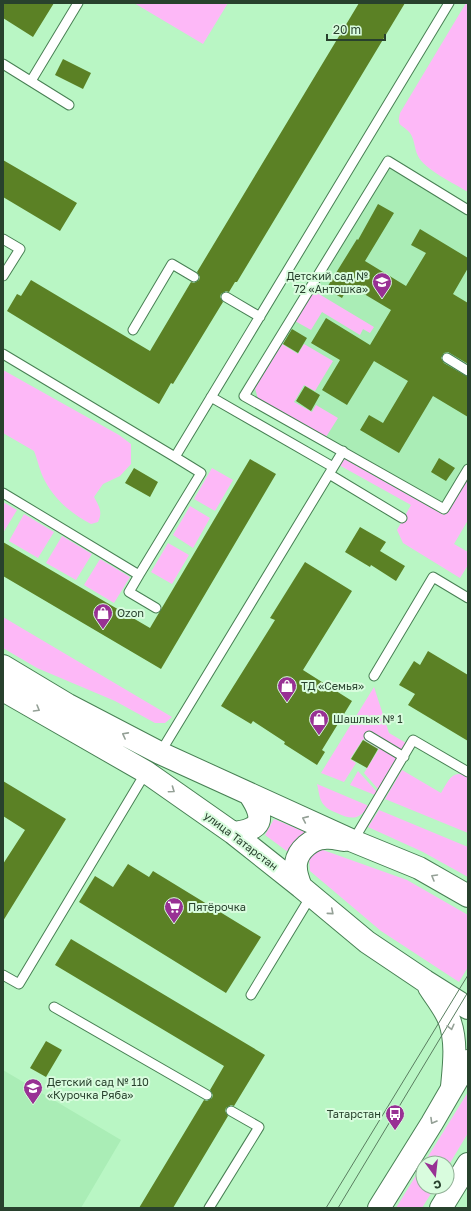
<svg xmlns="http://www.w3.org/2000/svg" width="471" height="1211" viewBox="0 0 471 1211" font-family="'Golos Text',sans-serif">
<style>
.built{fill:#aaedb6}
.green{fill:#fdb8f7}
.building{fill:#5b8125}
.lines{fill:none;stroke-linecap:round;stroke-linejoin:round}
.service-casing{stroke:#488054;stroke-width:11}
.tertiary-casing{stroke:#488054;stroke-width:24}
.secondary-casing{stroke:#488054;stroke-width:24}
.service{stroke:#fff;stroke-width:9}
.tertiary{stroke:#fff;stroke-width:22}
.secondary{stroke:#fff;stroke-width:22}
.tram{stroke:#597e60;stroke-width:1}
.oneway{stroke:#94a096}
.labels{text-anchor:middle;stroke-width:4;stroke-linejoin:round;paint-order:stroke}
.poi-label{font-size:11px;fill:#28412d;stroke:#d9fcde;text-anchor:start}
.street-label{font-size:11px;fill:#28412d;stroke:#d9fcde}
</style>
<rect width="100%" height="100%" fill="#b9f6c4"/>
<path class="built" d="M387,154L468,204V480L445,516L238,399V394Z
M3,1070L121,1140L81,1208H3Z"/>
<path class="green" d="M134,3H228L203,44Z
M466,3H468V192C455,184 424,169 418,156C414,148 415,140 410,133C403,124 396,128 400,113Z
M314,291L374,327L370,333L363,329L360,335L322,312L311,330L295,321Z
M282,344L298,354L304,344L333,361L315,391L304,385L294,402L312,412L316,405L338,418L326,437L258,399L255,388Z
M3,370L119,435L131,444V464L120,476L103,484L94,497C99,506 103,512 98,522L91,524C72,514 55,500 45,481C40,472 38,461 34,451L3,433Z
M343,458L444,515L468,477V520L454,544L468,552V565L460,578L403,543L397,530L411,505L339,465Z
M212,468L233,480L215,511L194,499Z
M3,502L17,510L3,533Z
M190,506L210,518L193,548L173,535Z
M24,514L54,532L38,558L9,541Z
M62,536L92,554L76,580L46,563Z
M168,543L189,555L172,584L151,572Z
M100,559L130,577L114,603L84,585Z
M3,617L172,717L165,723H155L115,701L37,668L3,648Z
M374,687L389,733L406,743L378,789L364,773L379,749L363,739L350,759L356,763L344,782L321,773Z
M402,770L441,793C448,782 452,768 468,777V833L385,799Z
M358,771L377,792L375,795L350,785Z
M317,784L369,806C359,820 352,820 337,813C332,811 327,809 324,805C319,800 319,791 317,784Z
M379,810L468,847V877L423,852L368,827Z
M274,819L305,832L295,842L288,852L265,835Z
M316,850H323L407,880L468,915V967L459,982L381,931L310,871L309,858Z
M468,1092V1133L447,1168V1163H424Z
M423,1164V1187H435L422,1208H396Z"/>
<path class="building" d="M3,3H54L33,37L3,18Z
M359,3H405L237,282H235L229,292L226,291L221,294L220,297L223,302L173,384L171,383L159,404L7,311L17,294L21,296L31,280L150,351L191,282L194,283L199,280L200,277L197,272Z
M63,59L91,73L83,89L55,75Z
M3,160L77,203L60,231L3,197Z
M378,204L394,213L365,261L406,286L426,253L411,245L420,229L468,258V268L453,294L468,303V364L448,352L444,353L441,358L444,363L468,377V417L433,396L399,453L360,430L369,415L383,423L408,381L374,361L347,405L322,390L340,360L311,343L326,318L370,345L391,310L349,285L342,298L326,289L357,239L358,240Z
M292,329L307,338L298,353L283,344Z
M305,386L320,395L311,411L296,401Z
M439,458L455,468L446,481L431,472Z
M250,459L276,474L161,669L3,576V542L150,628Z
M134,468L158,482L150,497L125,483Z
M360,527L386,542L380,551L405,566L396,581L371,565L370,567L345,552Z
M305,562L352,591L303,670L352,701L322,750L325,752L317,765L284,744L285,742L253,721L251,724L221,706L275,620L270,618Z
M428,651L468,675V741L408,705L415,694L399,685L414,661L420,665Z
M363,740L378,749L367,768L351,759Z
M3,781L66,819L3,921V864L25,830L3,816Z
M128,864L149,877L153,871L261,937L226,993L79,902L95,876L113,887Z
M71,939L265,1055L234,1106L231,1105L226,1108L225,1111L228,1116L173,1208H139L204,1100L207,1101L212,1098L213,1095L210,1090L224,1066L55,965Z
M46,1041L62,1050L46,1077L30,1068Z"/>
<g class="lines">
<g class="service-casing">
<path id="service" d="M3,64L69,105
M31,81L78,3
M468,210L388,161L244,396L444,509L468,469
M3,239L20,249L3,276
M226,297L260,317
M133,330L172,264L194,277
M3,354L175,457L449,3
M447,358L468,371
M211,397L333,467
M329,474L402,518
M3,493L139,575L201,473L175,457
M139,575L129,592L156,608
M374,676L433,577L468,598
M369,736L404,757
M160,753L343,451
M353,841L413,740L468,772
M3,975L19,984L146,772
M251,995L311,896
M54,1007L207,1095
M209,1208L259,1127L231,1111"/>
</g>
<g class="tertiary-casing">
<path id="tertiary" d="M3,666L68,705L160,753L353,841L419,868L468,896
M3,690L146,772L233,833L301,887L367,942L425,981L468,1008
M233,833C262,830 266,819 250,795
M301,887C298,880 295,871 296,863C298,850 312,838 325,838C331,837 338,839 344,840
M429,987C436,998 446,1010 450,1022C457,1043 454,1065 452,1087"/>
</g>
<g class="secondary-casing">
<path id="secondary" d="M379,1208L432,1123L468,1061
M441,1208L468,1164"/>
</g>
<use href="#service" class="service"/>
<use href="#tertiary" class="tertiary"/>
<use href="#secondary" class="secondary"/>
<path class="tram" d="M326,1208L468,975
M338,1208L468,992"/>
</g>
<defs><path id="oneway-chevron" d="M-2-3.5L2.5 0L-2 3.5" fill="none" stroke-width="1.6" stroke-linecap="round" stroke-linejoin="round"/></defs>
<g class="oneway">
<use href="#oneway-chevron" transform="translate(37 709) rotate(30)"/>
<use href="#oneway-chevron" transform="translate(125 735) rotate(-152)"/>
<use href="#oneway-chevron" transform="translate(172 790) rotate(35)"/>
<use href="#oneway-chevron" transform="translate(305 819) rotate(-156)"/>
<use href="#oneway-chevron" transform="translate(434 877) rotate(-150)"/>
<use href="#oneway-chevron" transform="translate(331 912) rotate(40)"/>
<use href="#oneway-chevron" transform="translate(451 1027) rotate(76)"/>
<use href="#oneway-chevron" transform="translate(433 1121) rotate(120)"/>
</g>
<defs>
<g id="school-pin" transform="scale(1)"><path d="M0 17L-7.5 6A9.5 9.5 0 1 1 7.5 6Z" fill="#983194" stroke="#d9fcde"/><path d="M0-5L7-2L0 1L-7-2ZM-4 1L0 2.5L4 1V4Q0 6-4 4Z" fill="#fff"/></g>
<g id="shop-pin" transform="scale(1)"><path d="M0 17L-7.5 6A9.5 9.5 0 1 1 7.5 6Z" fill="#983194" stroke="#d9fcde"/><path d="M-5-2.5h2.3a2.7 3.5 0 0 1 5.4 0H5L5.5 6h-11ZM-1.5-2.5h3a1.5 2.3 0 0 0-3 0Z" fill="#fff"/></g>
<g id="supermarket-pin" transform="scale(1)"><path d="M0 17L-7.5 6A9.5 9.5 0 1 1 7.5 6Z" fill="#983194" stroke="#d9fcde"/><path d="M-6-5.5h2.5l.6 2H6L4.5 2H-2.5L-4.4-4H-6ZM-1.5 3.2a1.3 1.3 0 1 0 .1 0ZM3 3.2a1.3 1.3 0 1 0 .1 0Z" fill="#fff"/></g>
<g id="bus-pin" transform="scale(1)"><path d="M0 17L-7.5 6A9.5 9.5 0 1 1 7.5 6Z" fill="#983194" stroke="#d9fcde"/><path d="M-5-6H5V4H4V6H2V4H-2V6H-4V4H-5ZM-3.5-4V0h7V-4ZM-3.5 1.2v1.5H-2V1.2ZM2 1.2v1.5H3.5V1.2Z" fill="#fff"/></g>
</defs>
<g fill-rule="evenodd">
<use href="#school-pin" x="382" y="282"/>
<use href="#shop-pin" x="103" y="613"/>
<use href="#shop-pin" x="287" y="686"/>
<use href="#shop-pin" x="319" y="719"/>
<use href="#supermarket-pin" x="174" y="907"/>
<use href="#school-pin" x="33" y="1088"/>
<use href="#bus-pin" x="395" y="1114"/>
</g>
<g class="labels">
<g class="poi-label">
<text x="368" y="280" text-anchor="end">Детский сад №<tspan x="368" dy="13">72 «Антошка»</tspan></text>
<text x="117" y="617">Ozon</text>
<text x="301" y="690">ТД «Семья»</text>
<text x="333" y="723">Шашлык № 1</text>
<text x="188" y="911">Пятёрочка</text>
<text x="47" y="1086">Детский сад № 110<tspan x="47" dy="13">«Курочка Ряба»</tspan></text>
<text x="381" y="1118" text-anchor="end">Татарстан</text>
</g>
<g class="street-label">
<text transform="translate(241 841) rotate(37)" y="4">улица Татарстан</text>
</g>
</g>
<rect width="471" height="1211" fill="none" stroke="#28412d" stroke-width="8"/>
<g transform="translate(435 1175) rotate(165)"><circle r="19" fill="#d9fcde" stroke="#92b197"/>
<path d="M0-3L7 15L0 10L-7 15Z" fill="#983194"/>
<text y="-6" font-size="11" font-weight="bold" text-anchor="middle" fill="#28412d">С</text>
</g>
<path d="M327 34v6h58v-6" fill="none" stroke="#28412d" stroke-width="2"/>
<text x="333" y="34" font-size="12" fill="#28412d" stroke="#d9fcde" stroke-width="3" paint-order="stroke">20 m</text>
</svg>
